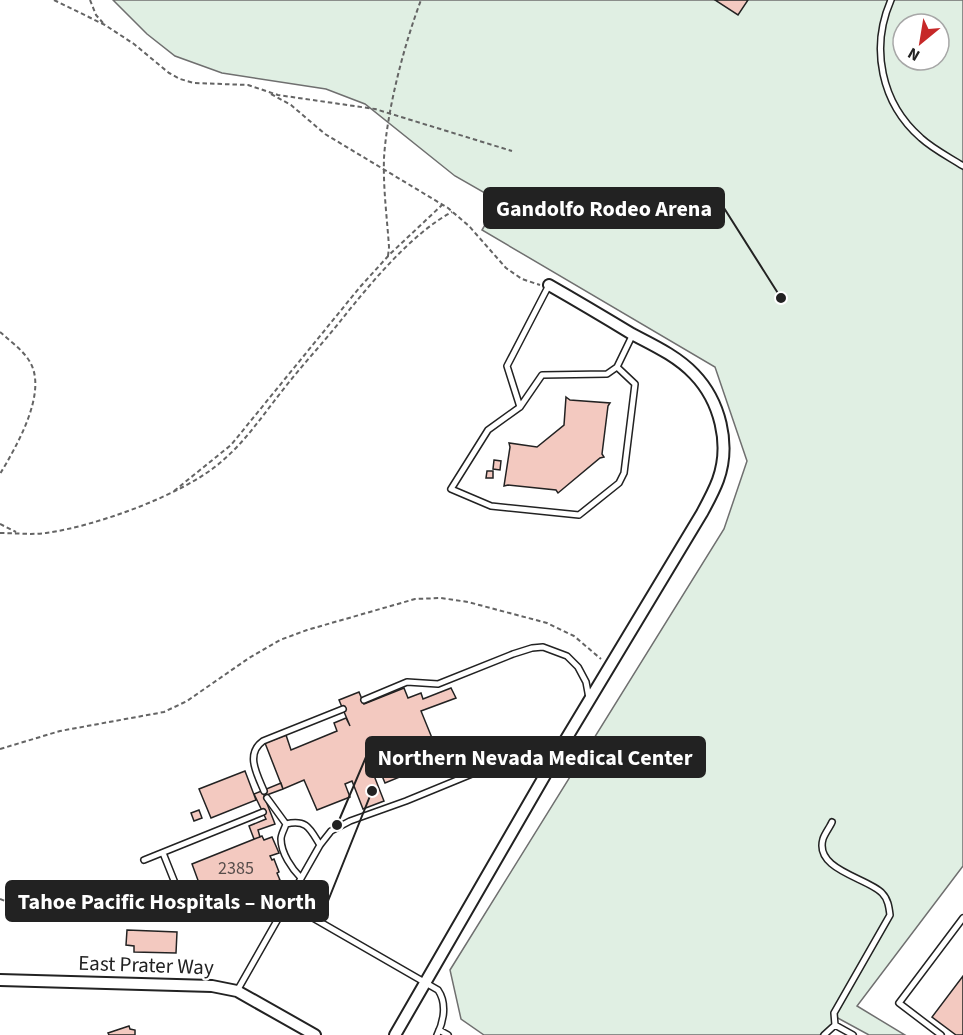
<svg xmlns="http://www.w3.org/2000/svg" width="963" height="1035" viewBox="0 0 963 1035" font-family="'Source Sans 3',sans-serif">
<style>
.green{fill:#e0efe3;stroke:#6f6f6f;stroke-width:1.5;fill-rule:evenodd}
.building{fill:#f3c9c0;stroke:#222;stroke-width:1.5}
.lines{fill:none;stroke-linecap:round;stroke-linejoin:round}
.service-casing{stroke:#222;stroke-width:8}
.minor-casing{stroke:#222;stroke-width:14}
.path{stroke:#646464;stroke-width:2;stroke-dasharray:4.5 3;stroke-linecap:butt}
.service{stroke:#fff;stroke-width:5}
.minor{stroke:#fff;stroke-width:10}
.labels{text-anchor:middle;stroke-width:4.5;stroke-linejoin:round;paint-order:stroke}
.number-label{font-size:18px;fill:#564c4a}
.street-label{font-size:21px;fill:#222;stroke:#fff}
.leader{fill:none;stroke:#222;stroke-width:2}
.callout-dot{fill:#222;stroke:#fff;stroke-width:2}
.callout{fill:#222;stroke:#222;stroke-width:2}
.callout-label{font-size:22px;text-anchor:middle;font-weight:bold;fill:#fff}
</style>
<rect width="100%" height="100%" fill="#fff"/>
<path class="green" d="M113,0H963V866L857,1006L905,1035H869L836,1017L824,1035H484L461,1019L450,970L724,529L747,461L715,367L482,230L499,201L455,176L365,104L326,89L222,73L175,56L147,34ZM903,24H939V60H903Z"/>
<path class="building" d="M715,0H748L738,15Z
M566,397L570,400L610,403L608,406L602,454L604,457L600,458L558,493L556,490L508,485L504,486L510,447L509,443L537,447L564,425Z
M494,460L501,461L500,470L493,469Z
M487,471H493V478H486Z
M404,688L408,698L421,693L423,699L451,688L456,698L421,711L441,760L385,783L380,771L373,773L384,801L363,809L352,781L345,784L350,797L317,810L304,780L283,789L265,743L286,735L291,750L337,731L334,723L346,718L350,726L339,700L359,692L364,704Z
M245,771L256,800L211,818L199,789Z
M281,783L283,789L264,796L275,824L258,830L260,837L254,839L249,826L266,819L254,794Z
M199,810L202,818L194,821L191,813Z
M262,836L264,840L272,837L279,853L270,856L272,860L274,859L279,872L277,873L280,880L210,908L205,899L202,900L196,884L199,883L192,864Z
M127,930L177,932L176,953L134,952V946L126,945Z
M963,976V1035H956L932,1017Z
M129,1026L130,1029L135,1030V1035H109L108,1033Z"/>
<g class="lines">
<g class="service-casing">
<path id="service" d="M891,0C870,48 881,103 921,138C933,149 949,157 963,166
M549,285L507,366L520,407L488,430L451,489L491,506L579,515L619,483L624,473L635,384L617,367L633,334
M520,407L542,375L607,374L617,367
M364,700L407,682L438,684L513,654L532,648L543,647L567,656L578,667L586,682L589,698
M264,791C257,774 245,754 263,741L343,709
M267,798L286,824C285,828 281,834 281,839C281,853 292,869 301,878
M832,822C830,827 825,833 823,839C814,870 868,878 882,893C888,899 889,907 890,915L834,1013L835,1025
M286,824C307,819 310,829 320,845
M163,853L177,888
M144,860L263,812
M287,903L438,990C447,1003 444,1021 437,1035
M237,991L320,845L331,831L350,821L406,801L506,760L524,756L550,767
M439,1030L448,1035
M824,1035L835,1025L853,1035
M941,1035L899,1003L963,918"/>
</g>
<g class="minor-casing">
<path id="minor" d="M0,980L212,986L237,991L315,1035
M395,1035L563,744L702,513C708,502 714,491 718,480C731,444 720,401 694,374C677,356 653,345 632,334C604,317 577,301 549,285"/>
</g>
<path class="path" d="M54,0L105,25L134,44L169,73L180,79L194,83L248,85L278,95L375,109L512,151
M90,0L96,15L103,23
M271,94L291,105L325,134L448,208L469,226L506,268L522,279L540,285
M388,256L389,247C387,217 383,188 384,158C387,110 404,45 421,0
M0,332C10,341 23,350 30,362C48,393 16,447 0,474
M174,491L231,445L360,287L390,254L442,205
M0,524L16,532
M0,533C15,533 31,535 46,533C96,526 183,495 221,462C247,440 265,412 286,386C304,363 324,342 342,319C370,284 412,233 452,212
M0,749L60,731L164,712L187,701L249,658L280,640L307,630L415,599L441,598L468,602L547,623L574,636L601,659
M0,899L27,910"/>
<use href="#service" class="service"/>
<use href="#minor" class="minor"/>
</g>
<g class="labels">
<g class="number-label">
<text x="236" y="874">2385</text>
</g>
<g class="street-label">
<text transform="translate(146 965) rotate(2)" y="7">East Prater Way</text>
</g>
</g>
<path class="leader" d="M781 298L724 208M337 825L366 757M372 791L328 901"/>
<g class="callout-dot">
<circle cx="781" cy="298" r="6"/>
<circle cx="337" cy="825" r="6"/>
<circle cx="372" cy="791" r="6"/>
</g>
<g class="callout">
<rect x="484" y="188" width="240" height="40" rx="6"/>
<rect x="366" y="737" width="339" height="40" rx="6"/>
<rect x="6" y="881" width="322" height="40" rx="6"/>
</g>
<g class="callout-label">
<text x="604" y="216">Gandolfo Rodeo Arena</text>
<text x="535" y="765">Northern Nevada Medical Center</text>
<text x="167" y="909">Tahoe Pacific Hospitals – North</text>
</g>
<g transform="translate(921 42) rotate(210)"><circle r="28" fill="#ffffff" stroke="#a7a7a7" stroke-width="1.5"/>
<path d="M0-4.5L10 22L0 15L-10 22Z" fill="#c62828"/>
<text y="-9" font-size="16" font-weight="bold" text-anchor="middle" fill="#222222">N</text>
</g>
</svg>
